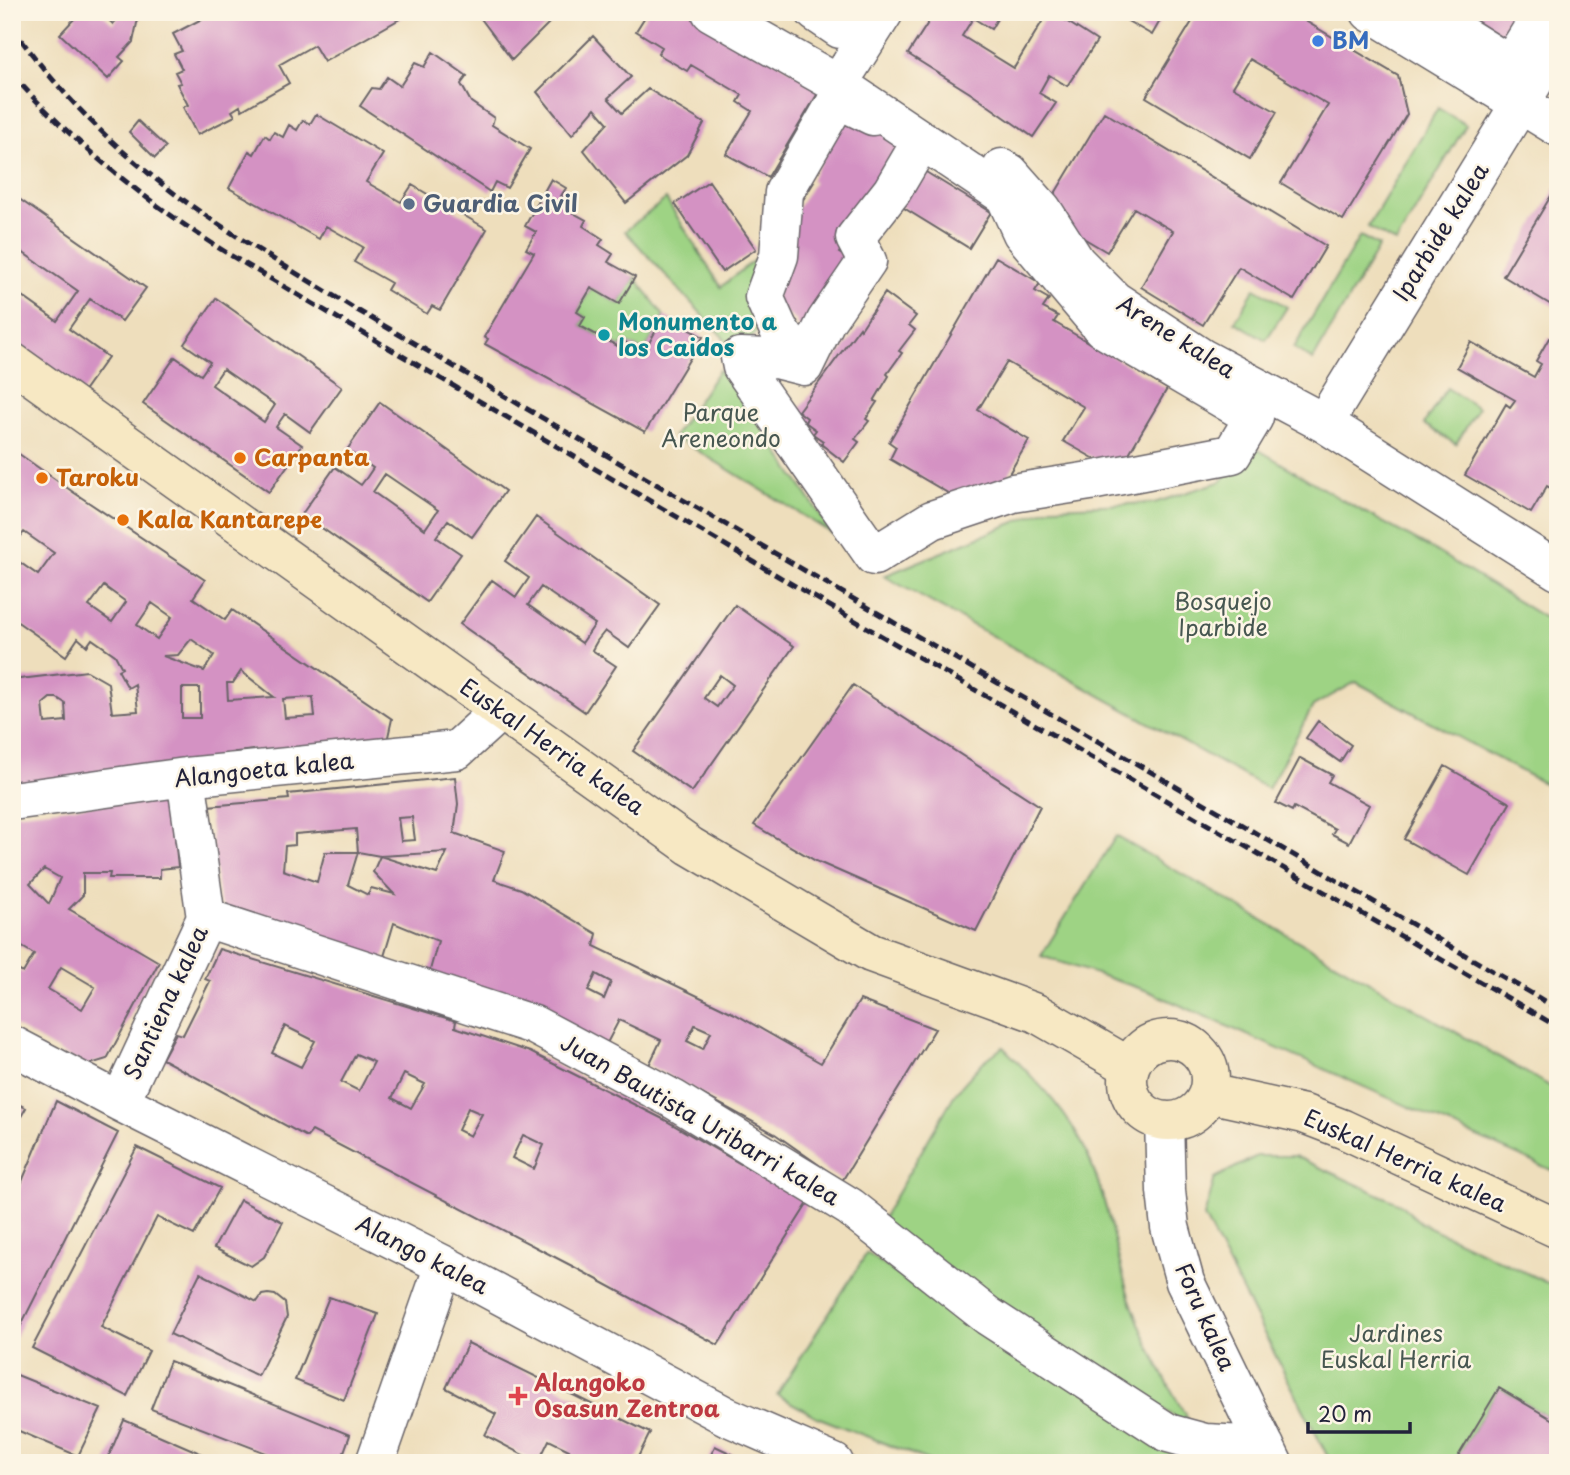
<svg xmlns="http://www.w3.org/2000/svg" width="1570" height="1475" viewBox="0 0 1570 1475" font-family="'Playpen Sans',sans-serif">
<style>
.green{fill:#9ed384;stroke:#607a60;stroke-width:2}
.building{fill:#d492c3;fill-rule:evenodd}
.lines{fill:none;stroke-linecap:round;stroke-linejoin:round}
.street-casing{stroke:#696468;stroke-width:41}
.secondary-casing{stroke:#696468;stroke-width:41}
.street{stroke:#fff;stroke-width:38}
.secondary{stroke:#f7e8c3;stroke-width:38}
.rail{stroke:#22223b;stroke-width:5;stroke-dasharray:10 5;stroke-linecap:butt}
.shop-dot{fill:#3f7fe0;stroke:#fcf5e5;stroke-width:2.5}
.service-dot{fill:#5c6f8a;stroke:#fcf5e5;stroke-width:2.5}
.culture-dot{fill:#0f9aa8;stroke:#fcf5e5;stroke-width:2.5}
.food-dot{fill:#e8710a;stroke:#fcf5e5;stroke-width:2.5}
.health-dot{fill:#e0444e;stroke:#fcf5e5;stroke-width:2.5}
.labels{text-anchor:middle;stroke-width:5;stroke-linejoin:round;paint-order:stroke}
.shop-label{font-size:23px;font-weight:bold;fill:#366cbe;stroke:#fcf5e5;text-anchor:start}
.service-label{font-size:23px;font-weight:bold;fill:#4e5e75;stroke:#fcf5e5;text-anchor:start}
.street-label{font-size:23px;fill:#22223b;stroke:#fcf5e5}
.culture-label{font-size:23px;font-weight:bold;fill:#0d838f;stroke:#fcf5e5;text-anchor:start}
.park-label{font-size:23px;fill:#475751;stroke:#fcf5e5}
.food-label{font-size:23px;font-weight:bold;fill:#c56008;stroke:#fcf5e5;text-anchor:start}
.health-label{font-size:23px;font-weight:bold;fill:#be3a42;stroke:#fcf5e5;text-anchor:start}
</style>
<rect width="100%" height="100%" fill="#fcf5e5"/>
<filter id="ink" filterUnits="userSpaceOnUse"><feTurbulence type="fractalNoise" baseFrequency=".0143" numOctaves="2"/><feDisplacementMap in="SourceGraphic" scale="14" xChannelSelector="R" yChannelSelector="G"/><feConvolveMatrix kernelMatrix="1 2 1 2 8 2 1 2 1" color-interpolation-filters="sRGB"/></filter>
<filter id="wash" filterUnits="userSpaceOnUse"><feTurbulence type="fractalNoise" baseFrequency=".00686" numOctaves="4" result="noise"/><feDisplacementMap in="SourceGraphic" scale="28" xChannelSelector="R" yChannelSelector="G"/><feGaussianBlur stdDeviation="1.57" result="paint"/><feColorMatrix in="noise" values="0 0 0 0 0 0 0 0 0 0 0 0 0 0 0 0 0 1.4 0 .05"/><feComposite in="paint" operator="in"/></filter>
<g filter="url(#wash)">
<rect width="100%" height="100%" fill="#eedebc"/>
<path class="green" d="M1438,108L1466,125L1396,243L1368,227Z
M666,199L721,287L765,251V318L745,348H733L625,231Z
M1360,236L1379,246L1313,360L1294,348Z
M635,277L664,316L644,352L625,342L621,348L580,326L585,317L577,312L591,288L619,304Z
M1255,288L1287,307L1266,340L1235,322Z
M719,370L740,395L833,534L674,436Z
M1447,388L1478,408L1456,444L1424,424Z
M1249,444L1342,500L1434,550L1558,626V791L1356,682L1313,706L1268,789L884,576L1052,507L1154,503L1222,481Z
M1116,836L1558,1091V1173L1148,991L1041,956Z
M1003,1047C1034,1079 1067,1110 1086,1151C1105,1193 1113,1239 1125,1283C1138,1330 1168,1386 1193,1428L875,1231L956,1092L983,1062Z
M1257,1156H1295L1400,1204L1421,1223L1558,1288V1423L1499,1388L1454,1463H1331L1204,1217L1215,1178Z
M867,1253L994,1342L1217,1463H935L817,1417L777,1395Z"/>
<g id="blocks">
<path class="building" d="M75,12H100L113,24L123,12H133L140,18L137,23L133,42L119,57L124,61L108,79L60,34L76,17L73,14Z
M215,12H412L324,62L314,45L279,65L289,83L242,110L240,106L232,111L235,116L197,135L183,107L188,105L177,84L181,83L175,72L182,69L174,54L182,51L173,34Z
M476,12H560L512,60Z
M648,12H694L821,88L768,177L726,154L752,111L738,102L742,95L691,65L687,71L658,54L662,47L636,31Z
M935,12H1001L991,29L973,18L962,36L1014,68L1048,12H1052L1097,41L1067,86L1049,75L1039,93L1056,103L1033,137L970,93L908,54Z
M1112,12H1165L1152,35Z
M1198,12H1290L1398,76L1407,114L1343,220L1281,183L1328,105L1250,59L1233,87L1277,112L1250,159L1146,97Z
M1445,12H1537L1511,52Z
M593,36L631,77L608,98L622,113L648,89L704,123L687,155L626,203L584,150L608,123L595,108L572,135L537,92Z
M433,52L467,76L461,84L471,102L494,118L492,125L530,149L507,188L495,182L490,192L360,106L372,88L379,89L387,77L400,86L415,63L424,67Z
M850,109L908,143L839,253L852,261L808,331L795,324L797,321L785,313L775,302L791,219L814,182L811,180Z
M1104,112L1326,246L1294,300L1239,267L1203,325L1141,287L1173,231L1134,208L1107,252L1065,227L1051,200Z
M316,114L383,154L366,182L401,202L412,185L487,229L440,310L432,306L427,314L387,290L391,283L354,262L363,247L326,226L319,239L229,188L249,151L254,154L265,135L270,139L274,132L283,137L289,125L297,130L303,120L310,124Z
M138,121L166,147L155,158L129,132Z
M921,169L991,212L969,248L899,205Z
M551,179L566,188L561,196L574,204L570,211L586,220L583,226L603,239L599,245L613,254L608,262L635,277L619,304L591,288L577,312L585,317L580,326L621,348L625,342L644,352L664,316L703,337L645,432L485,344L488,339L484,337L534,253L526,249L536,232L525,226Z
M709,181L756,249L722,272L675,204Z
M1558,184V309L1503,276Z
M12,194L146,288L122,321L90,299L69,329L108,357L83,392L12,342V289L57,321L78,291L12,245Z
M996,257L1040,283L1035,291L1049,299L1043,308L1058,316L1054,322L1167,389L1118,472L1063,441L1084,407L1007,362L978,410L1029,440L991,504L965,503L890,459L896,447L889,442Z
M885,293L916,316L909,325L915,330L899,351L902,353L887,374L889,376L874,401L877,402L866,419L869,421L855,439L859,442L844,462L821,444L823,441L813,434L816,430L805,422L807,418L798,411L860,327L861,329Z
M216,298L342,387L310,432L285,414L280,421L276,427L302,445L269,492L143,404L175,357L201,375L210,362L184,344ZM223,369L275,405L264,422L212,385Z
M1549,338L1558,342V492L1547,486L1531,513L1465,475L1506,404L1510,407L1515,400L1457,367L1471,342L1534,377L1541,364L1536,361Z
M380,402L505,491L472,537L448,520L436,537L461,554L427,602L302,514L335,467L361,485L367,477L373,468L347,450ZM385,474L438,510L425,529L373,492Z
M12,449L73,492L205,580L193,598L225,620L232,610L392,719L385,750L254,760L253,750L235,752L236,757L12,786V680L87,671L108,683L112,713L138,711L135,684L128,688L118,670L122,668L115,655L92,639L87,646L78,638L66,656L12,618V557L38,575L54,553L24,532L12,548ZM104,586L126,602L112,622L89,606ZM152,603L172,617L157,639L137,625ZM191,639L214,655L204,671L163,656L178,655ZM241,671L274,697L228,700L227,683H233ZM182,688H200V718H182ZM313,697L315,716L285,718L283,699ZM50,698H57L65,703L66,721L45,723L43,704Z
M536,517L660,605L629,648L605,631L597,641L592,650L616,666L585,712L460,624L492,580L516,597L529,578L505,561ZM541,587L595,624L582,643L528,605Z
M735,605L794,646L692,792L633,751ZM720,675L733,685L717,707L704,698Z
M853,685L1040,806L976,931L816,861L754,825Z
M1318,721L1351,745L1340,762L1306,738Z
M1300,758L1332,775L1328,782L1369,805L1349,843L1332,834L1335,829L1294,807L1292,811L1276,803Z
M1445,766L1510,803L1469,875L1404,839Z
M455,777L458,804L454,833L505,851L494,880L521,889L597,934L594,946L735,1014L821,1063L860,1000L935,1029L842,1181L775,1134L649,1065L661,1040L619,1020L606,1045L427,981L438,941L394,923L382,963L231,918L219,900L208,806L289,799L288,794ZM412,817L415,840L401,841L398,818ZM356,829L358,852L380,856L447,852L437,874L380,856L373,872L394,894L371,888L368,895L348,885L358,852H325L317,882L283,870L285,846L295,845V834ZM596,974L611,982L604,999L588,991ZM695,1025L711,1032L703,1049L687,1041Z
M171,797L178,867L160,869V878H109L110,873H83V895L69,909L159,962L107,1059L84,1066L12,1024V967L23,973L34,954L19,945L12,956V915L15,905L12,910V814ZM44,869L60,878L49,904L30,884ZM61,967L95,987L82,1009L48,989Z
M219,949L456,1021L455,1027L530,1052L663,1119L808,1203L718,1345L574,1267L312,1131L307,1137L162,1059L176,1033L183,1035L210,981L205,979ZM285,1026L315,1041L301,1067L272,1053ZM356,1054L374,1062L359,1091L341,1082ZM404,1074L425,1084L411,1108L392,1098ZM468,1108L482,1114L470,1136L458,1130ZM523,1135L544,1145L534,1169L512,1158Z
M12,1101L26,1108L12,1132Z
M56,1101L118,1133L12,1343V1205Z
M137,1147L220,1188L194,1235L157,1217L101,1327L149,1351L127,1396L32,1348Z
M240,1200L283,1222L264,1257L251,1266L214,1248Z
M200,1273L257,1302L262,1295L268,1294L275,1295L285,1303L287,1317L258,1376L170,1334Z
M329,1297L378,1314L344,1400L295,1380Z
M468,1343L650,1433L635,1463H562L569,1450L549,1440L538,1463L485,1435L496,1414L446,1388Z
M170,1361L350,1435L340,1463H292L151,1409Z
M12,1373L101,1409L78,1456L12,1428Z
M1499,1388L1558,1423V1463H1454Z
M124,1420L223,1463H106Z
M715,1446L751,1463H707Z"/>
</g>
</g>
<g filter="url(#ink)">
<use href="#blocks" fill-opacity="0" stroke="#696468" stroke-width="2"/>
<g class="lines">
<g class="street-casing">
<path id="street" d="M711,12L838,84L1005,196L1022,233L1102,328L1254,417L1232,454L1090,481L1013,493L932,520L874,556L742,367L740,357L772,358L804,366
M815,12L840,29L851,12
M1370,12L1558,127
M1425,12L1510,65L1543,12
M849,67L884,12
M1002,168L1010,173L1042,209L1076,262L1114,300L1202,358L1324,423L1558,571
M804,366L778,328L764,297L779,256L784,192L838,99L873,116
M804,366L826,321L867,261L855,238L892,191L922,140
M1324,423L1558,42
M12,801L186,777L457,750L501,710
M206,918L534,1025L673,1099L850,1207L988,1316L1168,1433L1205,1443L1265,1446
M12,1045L120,1102L444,1265L726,1416L834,1463
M120,1102L206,918L186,777
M1164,1121L1166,1191L1170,1227L1185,1282L1273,1463
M375,1463L444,1265"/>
</g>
<g class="secondary-casing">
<path id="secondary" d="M12,362L690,846L871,953L1036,1013L1130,1067
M1128 1080a41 41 0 1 1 82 0a41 41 0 1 1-82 0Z
M1208,1093L1304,1114L1343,1129L1558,1229"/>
</g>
<use href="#street" class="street"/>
<use href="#secondary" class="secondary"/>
<path class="rail" d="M12,27C59,94 122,157 189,204C243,242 301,276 357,310L1558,1009
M12,74C74,145 151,205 230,255L778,576L1558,1027"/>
</g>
</g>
<circle class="shop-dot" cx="1318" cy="41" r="7"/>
<circle class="service-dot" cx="409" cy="204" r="7"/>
<circle class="culture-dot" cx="604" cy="335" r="7"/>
<g class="food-dot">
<circle cx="240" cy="458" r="7"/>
<circle cx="42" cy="478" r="7"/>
<circle cx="123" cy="520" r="7"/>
</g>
<path class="health-dot" d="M514.5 1385.5h7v7h7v7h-7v7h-7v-7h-7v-7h7z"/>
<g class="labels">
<g class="shop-label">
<text x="1332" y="49">BM</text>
</g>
<g class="service-label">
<text x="423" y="212">Guardia Civil</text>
</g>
<g class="street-label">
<text transform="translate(1441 232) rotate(-58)" y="8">Iparbide kalea</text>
<text transform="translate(1176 337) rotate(32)" y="8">Arene kalea</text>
<text transform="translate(552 747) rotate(35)" y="8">Euskal Herria kalea</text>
<text transform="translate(264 770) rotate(-6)" y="8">Alangoeta kalea</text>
<text transform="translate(166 1003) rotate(-65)" y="8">Santiena kalea</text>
<text transform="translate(700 1120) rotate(30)" y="8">Juan Bautista Uribarri kalea</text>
<text transform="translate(1405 1161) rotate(24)" y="8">Euskal Herria kalea</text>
<text transform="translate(422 1255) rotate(27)" y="8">Alango kalea</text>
<text transform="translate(1205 1317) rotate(66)" y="8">Foru kalea</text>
</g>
<g class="culture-label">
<text x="618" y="330">Monumento a<tspan x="618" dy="26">los Caidos</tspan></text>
</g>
<g class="park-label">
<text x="721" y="421">Parque<tspan x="721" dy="26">Areneondo</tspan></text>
<text x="1223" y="610">Bosquejo<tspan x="1223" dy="26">Iparbide</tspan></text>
<text x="1396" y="1342">Jardines<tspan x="1396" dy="26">Euskal Herria</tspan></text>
</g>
<g class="food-label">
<text x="254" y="466">Carpanta</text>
<text x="56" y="486">Taroku</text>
<text x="137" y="528">Kala Kantarepe</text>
</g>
<g class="health-label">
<text x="534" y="1391">Alangoko<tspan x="534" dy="26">Osasun Zentroa</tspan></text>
</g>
</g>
<rect width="1570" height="1475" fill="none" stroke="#fcf5e5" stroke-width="42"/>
<path d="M1308 1422v10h102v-10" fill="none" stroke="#22223b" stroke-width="3.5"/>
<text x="1318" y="1422" font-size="21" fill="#22223b" stroke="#fcf5e5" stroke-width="5" paint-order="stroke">20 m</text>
</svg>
